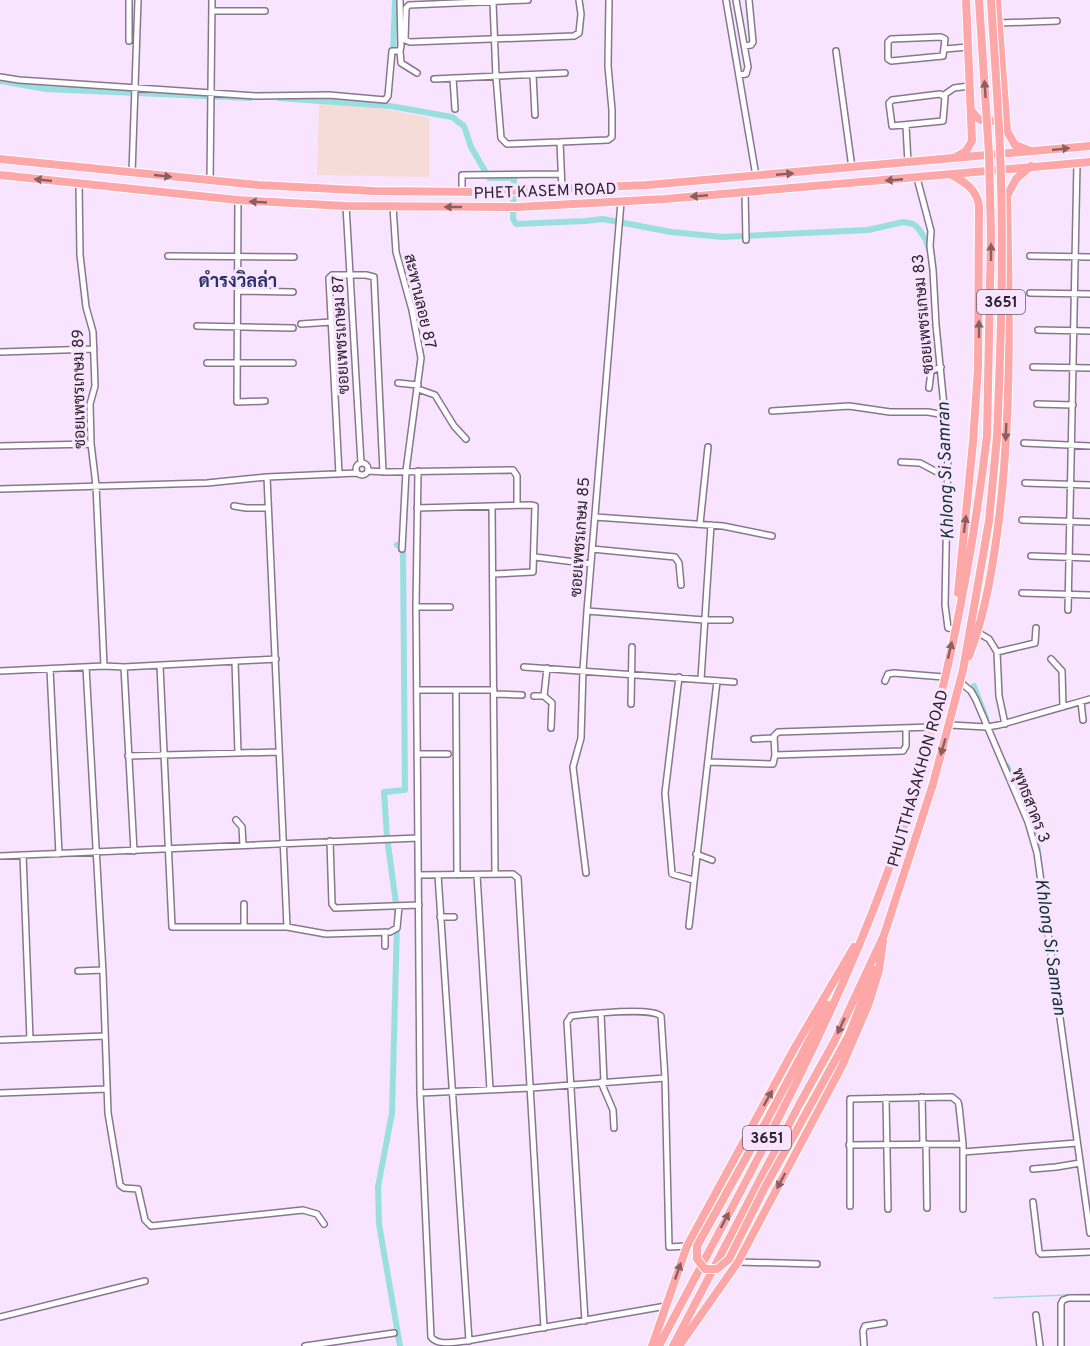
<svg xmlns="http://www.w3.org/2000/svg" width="1090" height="1346" viewBox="0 0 1090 1346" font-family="Overpass,Sarabun,sans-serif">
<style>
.education{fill:#f6dcd6}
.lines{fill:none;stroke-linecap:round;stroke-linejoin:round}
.stream{stroke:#9adfdf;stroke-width:1.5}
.canal{stroke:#9adfdf;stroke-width:6}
.minor-casing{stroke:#89768e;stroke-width:8}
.primary-casing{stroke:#fff;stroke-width:10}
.minor{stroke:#fff;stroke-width:5}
.primary{stroke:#fda7a8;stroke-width:8}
.primary-bridge-casing{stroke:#fff;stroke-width:10;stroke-linecap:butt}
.primary-bridge{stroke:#fda7a8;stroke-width:8}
.oneway{fill:#8a5f64}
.labels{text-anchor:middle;stroke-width:6;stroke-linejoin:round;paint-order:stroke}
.shield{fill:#f8e4ff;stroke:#685e6c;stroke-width:1.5}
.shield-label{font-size:15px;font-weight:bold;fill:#2b242d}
.street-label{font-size:16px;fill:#2b242d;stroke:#f8e4ff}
.neighbourhood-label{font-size:18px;font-weight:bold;fill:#28316b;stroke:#f8e4ff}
.water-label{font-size:18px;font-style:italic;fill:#113434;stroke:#f8e4ff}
</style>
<rect width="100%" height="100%" fill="#f8e4ff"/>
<path class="education" d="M319,103L374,107L429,118V177L317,175Z"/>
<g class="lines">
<path class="stream" d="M994,1298L1090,1294"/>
<path class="canal" d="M393,54L395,0
M0,81L46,89L250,98
M279,98L390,106L452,117L464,126L471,147L489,178H514L513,219L516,224L585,221L603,219L671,232L722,237L868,230L903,222L913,224L918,228L926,240L929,250
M397,545L403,549L405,790L384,792L387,837L397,911
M974,686L986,718
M1007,766L1034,830L1038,849
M397,924L392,1113L378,1187L379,1224L400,1346"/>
<g class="minor-casing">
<path id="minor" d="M528,0L409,5L406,8L405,40L410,42L574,36L579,33L581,14L579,0
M726,0L756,176
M736,0L748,67L746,74L739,75
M493,2L496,77L501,138L507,144L560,142L562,189
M212,11H265
M999,23L1057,21
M941,37L945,39L943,56L891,61L888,59V42L891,39Z
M129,41V0
M744,46L751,45L753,42L749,0
M945,49L968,47
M400,51L401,63L417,73
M836,51L852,168
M533,75L535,115
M0,77L19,80L256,96L329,95L385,100L388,96L392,51H400L401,46L400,0
M453,78L455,109
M434,79L565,73
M940,94L945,97L943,121L892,126L889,103L892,100Z
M944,95L954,88L969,86
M906,126L908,163
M560,142L608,140L612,137V110L608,66L609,0
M132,173L138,0
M917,178L931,231L930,246L933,270L936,325L948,447L945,605L948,628L955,629
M210,181L212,0
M79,183L80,255L86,307L93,332L95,386L90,404L91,444L96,485L104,666
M462,192V175L561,174
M745,192L746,240
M238,200L237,402L265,401
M346,206L361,463
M393,207L396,252L412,310L421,358L406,471L402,549
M168,256L294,257
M1030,256L1090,257
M238,291L293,292
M1030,293L1090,294
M301,324L331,322
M197,326L293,328
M1038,330L1090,331
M0,352L94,349
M207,363H293
M1033,367L1090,368
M398,383L418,385
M929,388L931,371L941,367
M418,389L435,395L454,426L466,439
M1037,404L1073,405
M772,411L849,406L890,412H928L945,415
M1024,443L1090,446
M0,446L91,444
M901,462L920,463L937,472L948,474
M356 469a6 6 0 1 1 12 0a6 6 0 1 1-12 0Z
M368,471L387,472L513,470L517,476V505
M418,471L416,607L420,1093L431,1337C438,1346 454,1342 466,1341L666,1306
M339,474L329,278L332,275H366L374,277L383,472
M267,477L287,927
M1025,483L1090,485
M0,489L207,483L267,477L357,473
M234,506L246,508H268
M492,506L495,874
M417,508L531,505L535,506L533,572L494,574
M595,517L723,526L772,536
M1022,520L1090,522
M700,524L708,447
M592,549L675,557L679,563L681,585
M1031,556L1090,558
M535,557L591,564
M1022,593L1090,595
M416,607H450
M1068,610L1077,163
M587,611L704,620H730
M977,632L989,639L997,652L999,696L1005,724
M997,652L1035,643L1036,628
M1051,659L1062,671L1063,707
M235,661L238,753
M160,666L172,927H287L326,934L390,932L397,928L399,906
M86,667L103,973L108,1113L120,1185L124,1188L138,1189L145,1220L151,1226L303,1210L317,1214L324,1224
M124,667L134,851
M524,667L734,682
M50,669L59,854
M0,671L104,666L124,667L276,659
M679,677L665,793L672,874L693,880
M701,679L711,525
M885,681L888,674L894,673L944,677
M960,682L971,691L976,700L1028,822L1037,853L1090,1233
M417,690H456
M494,694L522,695
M534,696H544L552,703L551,728
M544,696L547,668
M1081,702L1083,720
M631,704L632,647
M950,725L987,727L999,725L1090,699
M754,739L774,738
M417,754H448
M775,755L903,751L906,746V728
M128,756L279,752
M708,762L773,764L775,755L774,736L778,732L932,727
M236,820L242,827L243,845
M330,841L332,904L335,908L419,905
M696,854L712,860
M23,855L30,1039
M0,856L418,838
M586,873L573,767L581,738L583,670L587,611L621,202
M419,875L513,874L518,878L544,1328
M438,875L469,1341
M457,875L456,690H494
M477,875L490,1089
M440,917H454
M689,926L717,681
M244,927V904
M385,946V932
M78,971L103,970
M601,1013L604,1082
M0,1040L105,1036
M601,1082L613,1110L614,1128
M0,1093L107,1089
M420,1093L531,1088L665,1078
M922,1097L923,1144
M886,1098L888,1209
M926,1144L927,1208
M849,1145L963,1144
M963,1152L1077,1143
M1033,1169L1056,1167L1080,1163
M1033,1202L1039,1252L1041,1254L1090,1252
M850,1206V1099L952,1097L958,1102L959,1106L963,1144V1209
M738,1262L817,1264
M1036,1315L1040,1346
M0,1317L145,1281
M585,1321L567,1022L571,1016C588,1014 650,1007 661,1016L665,1078L669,1247L687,1246
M305,1346L394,1333
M864,1346L863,1331L865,1326L884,1323
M1061,1346V1304L1063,1300L1069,1298H1090"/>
</g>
<g class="primary-casing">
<path id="primary" d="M997,0L1007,131L1015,145L1031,151
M972,111C979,123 992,126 1002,114
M956,157L966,151L972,141L966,0
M0,159L259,185L374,191L485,192L647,185L1090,146
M0,175L238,200L346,206L518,207L665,199L1090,162
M952,175C966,183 977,190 979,206L978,368L973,442L958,593
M969,656C986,612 993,565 999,519C1012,412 1009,304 1007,196L1016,179L1031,166
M767,1120L828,1005
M799,1126L849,1035L874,970
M652,1346L687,1246L794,1049L854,947
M659,1346C739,1193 825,1042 885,879C937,740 969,584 987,436
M673,1346L799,1105L834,1042L884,935L933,784L963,670L989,521L997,437
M679,1346L738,1262L842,1066L869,1003L879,970L883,941"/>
</g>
<use href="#minor" class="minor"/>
<use href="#primary" class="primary"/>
<g class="primary-bridge-casing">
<path id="primary-bridge" d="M979,0L989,154L991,234L987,436
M991,0C994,50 998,100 1000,150C1004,246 1001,342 997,437
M767,1120L697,1246V1259L705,1269H717L729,1259L765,1187L799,1126"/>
</g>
<use href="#primary-bridge" class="primary-bridge"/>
</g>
<defs><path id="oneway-solid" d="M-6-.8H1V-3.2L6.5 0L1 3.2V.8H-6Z" transform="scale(1.5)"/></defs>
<g class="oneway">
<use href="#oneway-solid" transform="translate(985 89) rotate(-94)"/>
<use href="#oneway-solid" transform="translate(1061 149) rotate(-6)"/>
<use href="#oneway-solid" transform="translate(785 174) rotate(-5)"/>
<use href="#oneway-solid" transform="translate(163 176) rotate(6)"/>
<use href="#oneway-solid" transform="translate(43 180) rotate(-174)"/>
<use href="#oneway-solid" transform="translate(894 180) rotate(175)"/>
<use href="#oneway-solid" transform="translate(699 196) rotate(175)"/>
<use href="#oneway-solid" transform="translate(258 202) rotate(-177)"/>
<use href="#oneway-solid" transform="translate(453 207) rotate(-180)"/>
<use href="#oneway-solid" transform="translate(991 252) rotate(-90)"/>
<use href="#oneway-solid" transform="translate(979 329) rotate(-90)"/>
<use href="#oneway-solid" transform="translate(1006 432) rotate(92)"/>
<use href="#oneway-solid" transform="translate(965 524) rotate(-83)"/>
<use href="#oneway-solid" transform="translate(950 650) rotate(-77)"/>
<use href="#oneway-solid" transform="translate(943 747) rotate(106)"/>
<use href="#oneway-solid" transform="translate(841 1026) rotate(115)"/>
<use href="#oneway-solid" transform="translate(768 1098) rotate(-61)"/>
<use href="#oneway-solid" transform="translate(781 1181) rotate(118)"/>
<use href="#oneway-solid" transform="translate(725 1220) rotate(-62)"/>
<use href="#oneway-solid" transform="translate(678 1271) rotate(-71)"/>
</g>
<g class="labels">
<g class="shield">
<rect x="977" y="290" width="48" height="24" rx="4.5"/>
<rect x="743" y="1126" width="48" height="24" rx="4.5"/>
</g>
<g class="shield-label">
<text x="1001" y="307">3651</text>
<text x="767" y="1143">3651</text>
</g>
<g class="street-label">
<text transform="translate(545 190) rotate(-2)" y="6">PHET KASEM ROAD</text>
<text transform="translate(421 301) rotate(77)" y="6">สะพานลอย 87</text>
<text transform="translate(922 314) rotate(-95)" y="6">ซอยเพชรเกษม 83</text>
<text transform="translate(340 335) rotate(-93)" y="6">ซอยเพชรเกษม 87</text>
<text transform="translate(78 389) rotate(-91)" y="6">ซอยเพชรเกษม 89</text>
<text transform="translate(579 537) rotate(-86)" y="6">ซอยเพชรเกษม 85</text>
<text transform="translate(917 778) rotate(-74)" y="6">PHUTTHASAKHON ROAD</text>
<text transform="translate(1032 805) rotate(69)" y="6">พุทธสาคร 3</text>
</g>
<g class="neighbourhood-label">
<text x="238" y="287">ดำรงวิลล่า</text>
</g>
<g class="water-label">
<text transform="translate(945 471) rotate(-92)" y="6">Khlong Si Samran</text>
<text transform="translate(1051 947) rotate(82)" y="6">Khlong Si Samran</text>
</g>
</g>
</svg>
